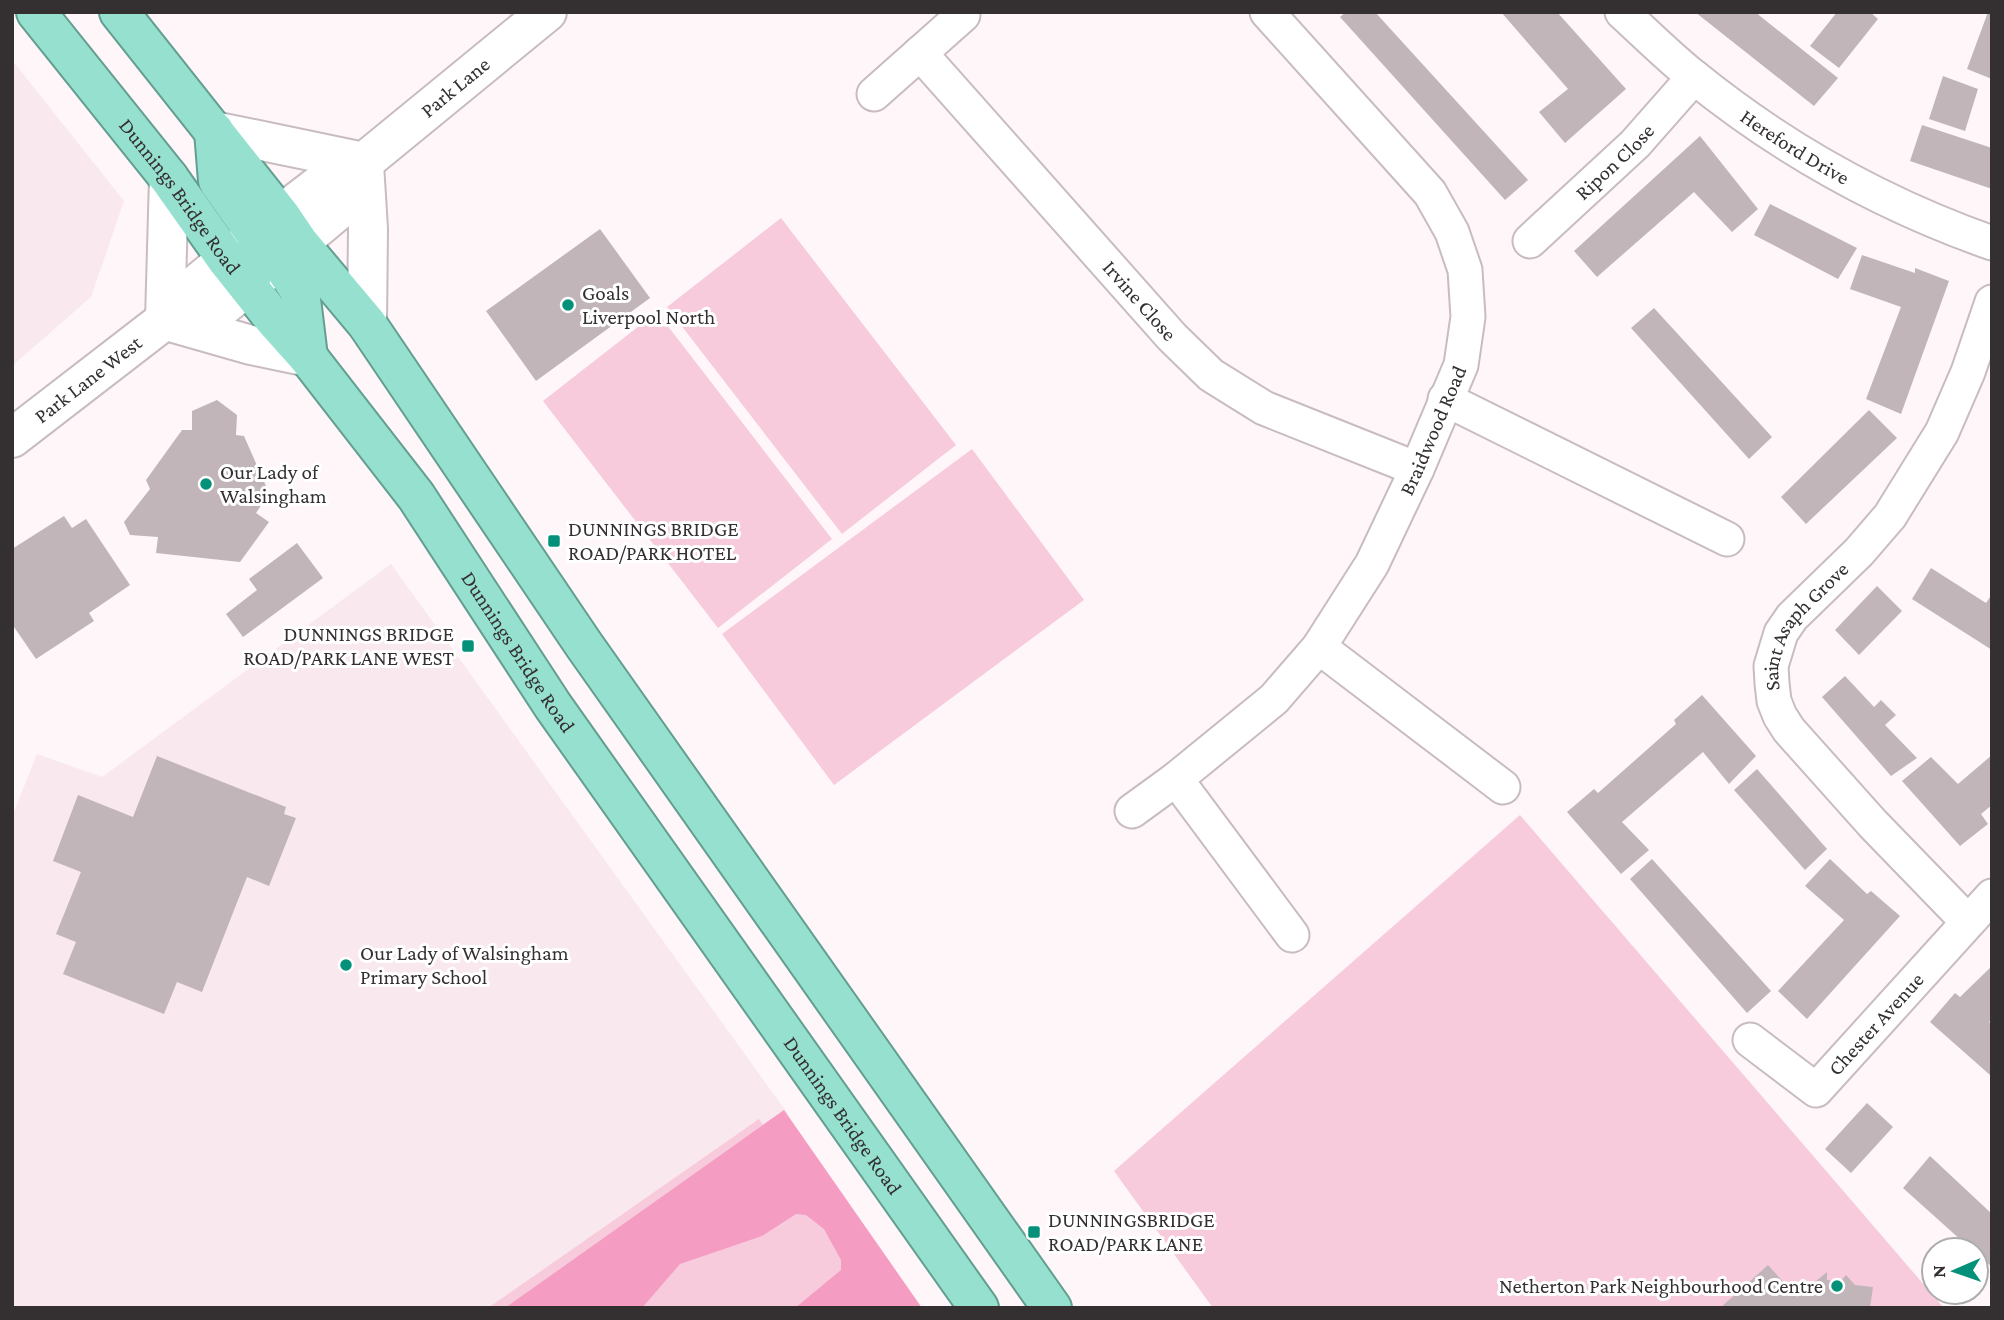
<svg xmlns="http://www.w3.org/2000/svg" width="2004" height="1320" viewBox="0 0 2004 1320" font-family="'Crimson Pro',serif">
<style>
.built{fill:#f9e8ee}
.green{fill:#f7cbdc}
.forest{fill:#f59cc2}
.building{fill:#c1b5ba}
.lines{fill:none;stroke-linecap:round;stroke-linejoin:round}
.minor-casing{stroke:#c8bcc0;stroke-width:37}
.tertiary-casing{stroke:#c8bcc0;stroke-width:42}
.trunk-casing{stroke:#639e90;stroke-width:42}
.minor{stroke:#fff;stroke-width:33}
.tertiary{stroke:#fff;stroke-width:38}
.trunk{stroke:#96e0cf;stroke-width:38}
.poi-dot{fill:#059079;stroke:#fff;stroke-width:2.5}
.labels{text-anchor:middle;stroke-width:6;stroke-linejoin:round;paint-order:stroke}
.street-label{font-size:21px;fill:#343031;stroke:#fff}
.poi-label{font-size:21px;fill:#343031;stroke:#fff;text-anchor:start}
</style>
<rect width="100%" height="100%" fill="#fef6f9"/>
<path class="built" d="M12,60L124,201L91,297L12,366Z
M391,564L788,1114L514,1308H12V817L37,754L102,777Z"/>
<path class="green" d="M781,218L956,445L842,534L667,307Z
M657,312L832,539L718,628L543,401Z
M972,449L1084,600L834,785L722,634Z
M1520,815L1944,1308H1213L1114,1171Z
M759,1119L894,1308H488Z"/>
<path class="forest" d="M784,1110L922,1308H795L841,1270V1260L824,1229L806,1215L796,1214L762,1236L680,1264L642,1308H505Z"/>
<path class="building" d="M1346,12H1375L1528,180L1505,200L1340,17Z
M1501,12H1557L1626,89L1565,143L1539,112L1568,89Z
M1695,12H1755L1838,78L1814,106Z
M1837,12H1870L1878,19L1839,68L1810,46Z
M1988,12H1992V79L1967,69Z
M1943,76L1978,89L1965,131L1929,119Z
M1922,125L1992,148V189L1910,161Z
M1700,136L1758,209L1732,232L1694,192L1597,277L1574,251Z
M1770,204L1857,248L1838,279L1754,235Z
M600,229L650,298L536,381L486,311Z
M1862,255L1915,273V268L1949,281L1901,414L1866,399L1901,307L1850,289Z
M1654,308L1772,437L1749,459L1631,328Z
M217,400L237,415L236,435L244,436L269,493L256,513L269,522L240,562L156,553L158,537L130,535L124,522L150,489L146,480L182,430H192V411Z
M1869,410L1897,438L1806,524L1781,497Z
M64,516L72,528L86,519L130,585L89,613L94,621L36,659L12,624V549Z
M297,543L323,578L243,637L226,614L257,590L249,579Z
M1931,568L1986,603L1992,594V650L1912,599Z
M1877,586L1902,611L1859,655L1835,630Z
M1845,676L1874,707L1881,700L1896,715L1885,725L1917,758L1891,776L1822,697Z
M1702,695L1756,756L1729,784L1703,752L1622,822L1649,850L1621,874L1567,812L1594,789L1598,793L1676,724L1674,720Z
M1992,755V805L1981,814L1988,824L1960,846L1902,781L1931,757L1958,784Z
M157,756L286,807L284,814L296,818L269,886L247,877L202,992L177,982L164,1014L63,974L76,942L56,934L81,872L53,861L78,795L133,817Z
M1757,769L1827,849L1805,870L1734,790Z
M1652,859L1771,991L1747,1013L1630,879Z
M1830,859L1867,894L1871,891L1900,916L1807,1019L1778,991L1844,920L1805,886Z
M1992,966V1018L1989,1022L1992,1025L1990,1075L1930,1022L1955,993L1960,997Z
M1867,1103L1893,1127L1851,1173L1825,1149Z
M1930,1156L1992,1214V1267L1976,1253V1250H1972L1903,1188Z
M1768,1265L1797,1297L1827,1272V1280L1840,1282L1846,1275L1855,1285L1873,1287L1870,1308H1720Z"/>
<g class="lines">
<g class="minor-casing">
<g id="minor">
<path id="s1" d="M1622,12C1646,34 1669,57 1694,77C1783,149 1884,205 1992,243"/>
<path id="s2" d="M920,53L1172,337L1211,375L1264,408L1417,469"/>
<path d="M874,94L963,15"/>
<path id="s3" d="M1530,241L1635,144L1694,77"/>
<path d="M1445,399L1727,539"/>
<path d="M1319,647L1503,787"/>
<path d="M1176,779L1292,935"/>
<path id="s4" d="M1132,811L1176,779L1274,699L1319,647L1372,564L1417,469L1461,365L1468,317L1465,270L1452,232L1430,193L1267,12"/>
<path id="s5" d="M1968,922L1873,824L1789,730L1780,716L1774,701L1772,683L1771,666L1781,633L1792,617L1859,552L1890,516L1942,432L1968,372L1992,302"/>
<path id="s6" d="M1750,1040L1816,1090L1992,896"/>
</g>
</g>
<g class="tertiary-casing">
<g id="tertiary">
<path d="M214,131L364,162"/>
<path d="M364,164L368,229L367,324"/>
<path d="M165,320L217,311L248,286L341,208L364,162"/>
<path d="M165,320L169,178"/>
<path d="M174,323L251,345L308,357"/>
<path id="s7" d="M12,438L165,320L198,283L280,215L319,185L364,162L547,12"/>
</g>
</g>
<g class="trunk-casing">
<g id="trunk">
<path id="s8" d="M36,12L169,178L227,260L274,319L308,357L416,496L553,706L979,1308"/>
<path d="M119,12L280,215L299,243L367,324L584,645L1052,1308"/>
<path d="M214,131L218,181L257,236L258,260L248,286"/>
<path d="M279,220L274,240L279,260L300,291L308,357"/>
</g>
</g>
<use href="#minor" class="minor"/>
<use href="#tertiary" class="tertiary"/>
<use href="#trunk" class="trunk"/>
</g>
<g class="poi-dot">
<circle cx="568" cy="305" r="7"/>
<circle cx="206" cy="484" r="7"/>
<rect x="547" y="534" width="14" height="14" rx="3.5"/>
<rect x="461" y="639" width="14" height="14" rx="3.5"/>
<circle cx="346" cy="965" r="7"/>
<rect x="1027" y="1225" width="14" height="14" rx="3.5"/>
<circle cx="1837" cy="1286" r="7"/>
</g>
<g class="labels">
<g class="street-label">
<text dy="7" stroke="none"><textPath href="#s7" startOffset="567">Park Lane</textPath></text>
<text dy="7" stroke="none"><textPath href="#s1" startOffset="220">Hereford Drive</textPath></text>
<text dy="7" stroke="none"><textPath href="#s3" startOffset="116">Ripon Close</textPath></text>
<text dy="7" stroke="none"><textPath href="#s8" startOffset="234">Dunnings Bridge Road</textPath></text>
<text dy="7" stroke="none"><textPath href="#s2" startOffset="331">Irvine Close</textPath></text>
<text dy="7" stroke="none"><textPath href="#s7" startOffset="96">Park Lane West</textPath></text>
<text dy="7" stroke="none"><textPath href="#s4" startOffset="495">Braidwood Road</textPath></text>
<text dy="7" stroke="none"><textPath href="#s5" startOffset="382">Saint Asaph Grove</textPath></text>
<text dy="7" stroke="none"><textPath href="#s8" startOffset="802">Dunnings Bridge Road</textPath></text>
<text dy="7" stroke="none"><textPath href="#s6" startOffset="172">Chester Avenue</textPath></text>
<text dy="7" stroke="none"><textPath href="#s8" startOffset="1368">Dunnings Bridge Road</textPath></text>
</g>
<g class="poi-label">
<text x="582" y="300">Goals<tspan x="582" dy="24">Liverpool North</tspan></text>
<text x="220" y="479">Our Lady of<tspan x="220" dy="24">Walsingham</tspan></text>
<text x="568" y="536">DUNNINGS BRIDGE<tspan x="568" dy="24">ROAD/PARK HOTEL</tspan></text>
<text x="454" y="641" text-anchor="end">DUNNINGS BRIDGE<tspan x="454" dy="24">ROAD/PARK LANE WEST</tspan></text>
<text x="360" y="960">Our Lady of Walsingham<tspan x="360" dy="24">Primary School</tspan></text>
<text x="1048" y="1227">DUNNINGSBRIDGE<tspan x="1048" dy="24">ROAD/PARK LANE</tspan></text>
<text x="1823" y="1293" text-anchor="end">Netherton Park Neighbourhood Centre</text>
</g>
</g>
<rect width="2004" height="1320" fill="none" stroke="#343031" stroke-width="28"/>
<g transform="translate(1955 1271) rotate(268)"><circle r="33" fill="#ffffff" stroke="#aeacad" stroke-width="2"/>
<path d="M0-5L12 26L0 18L-12 26Z" fill="#059079"/>
<text y="-10" font-size="19" font-weight="bold" text-anchor="middle" fill="#343031">N</text>
</g>
</svg>
